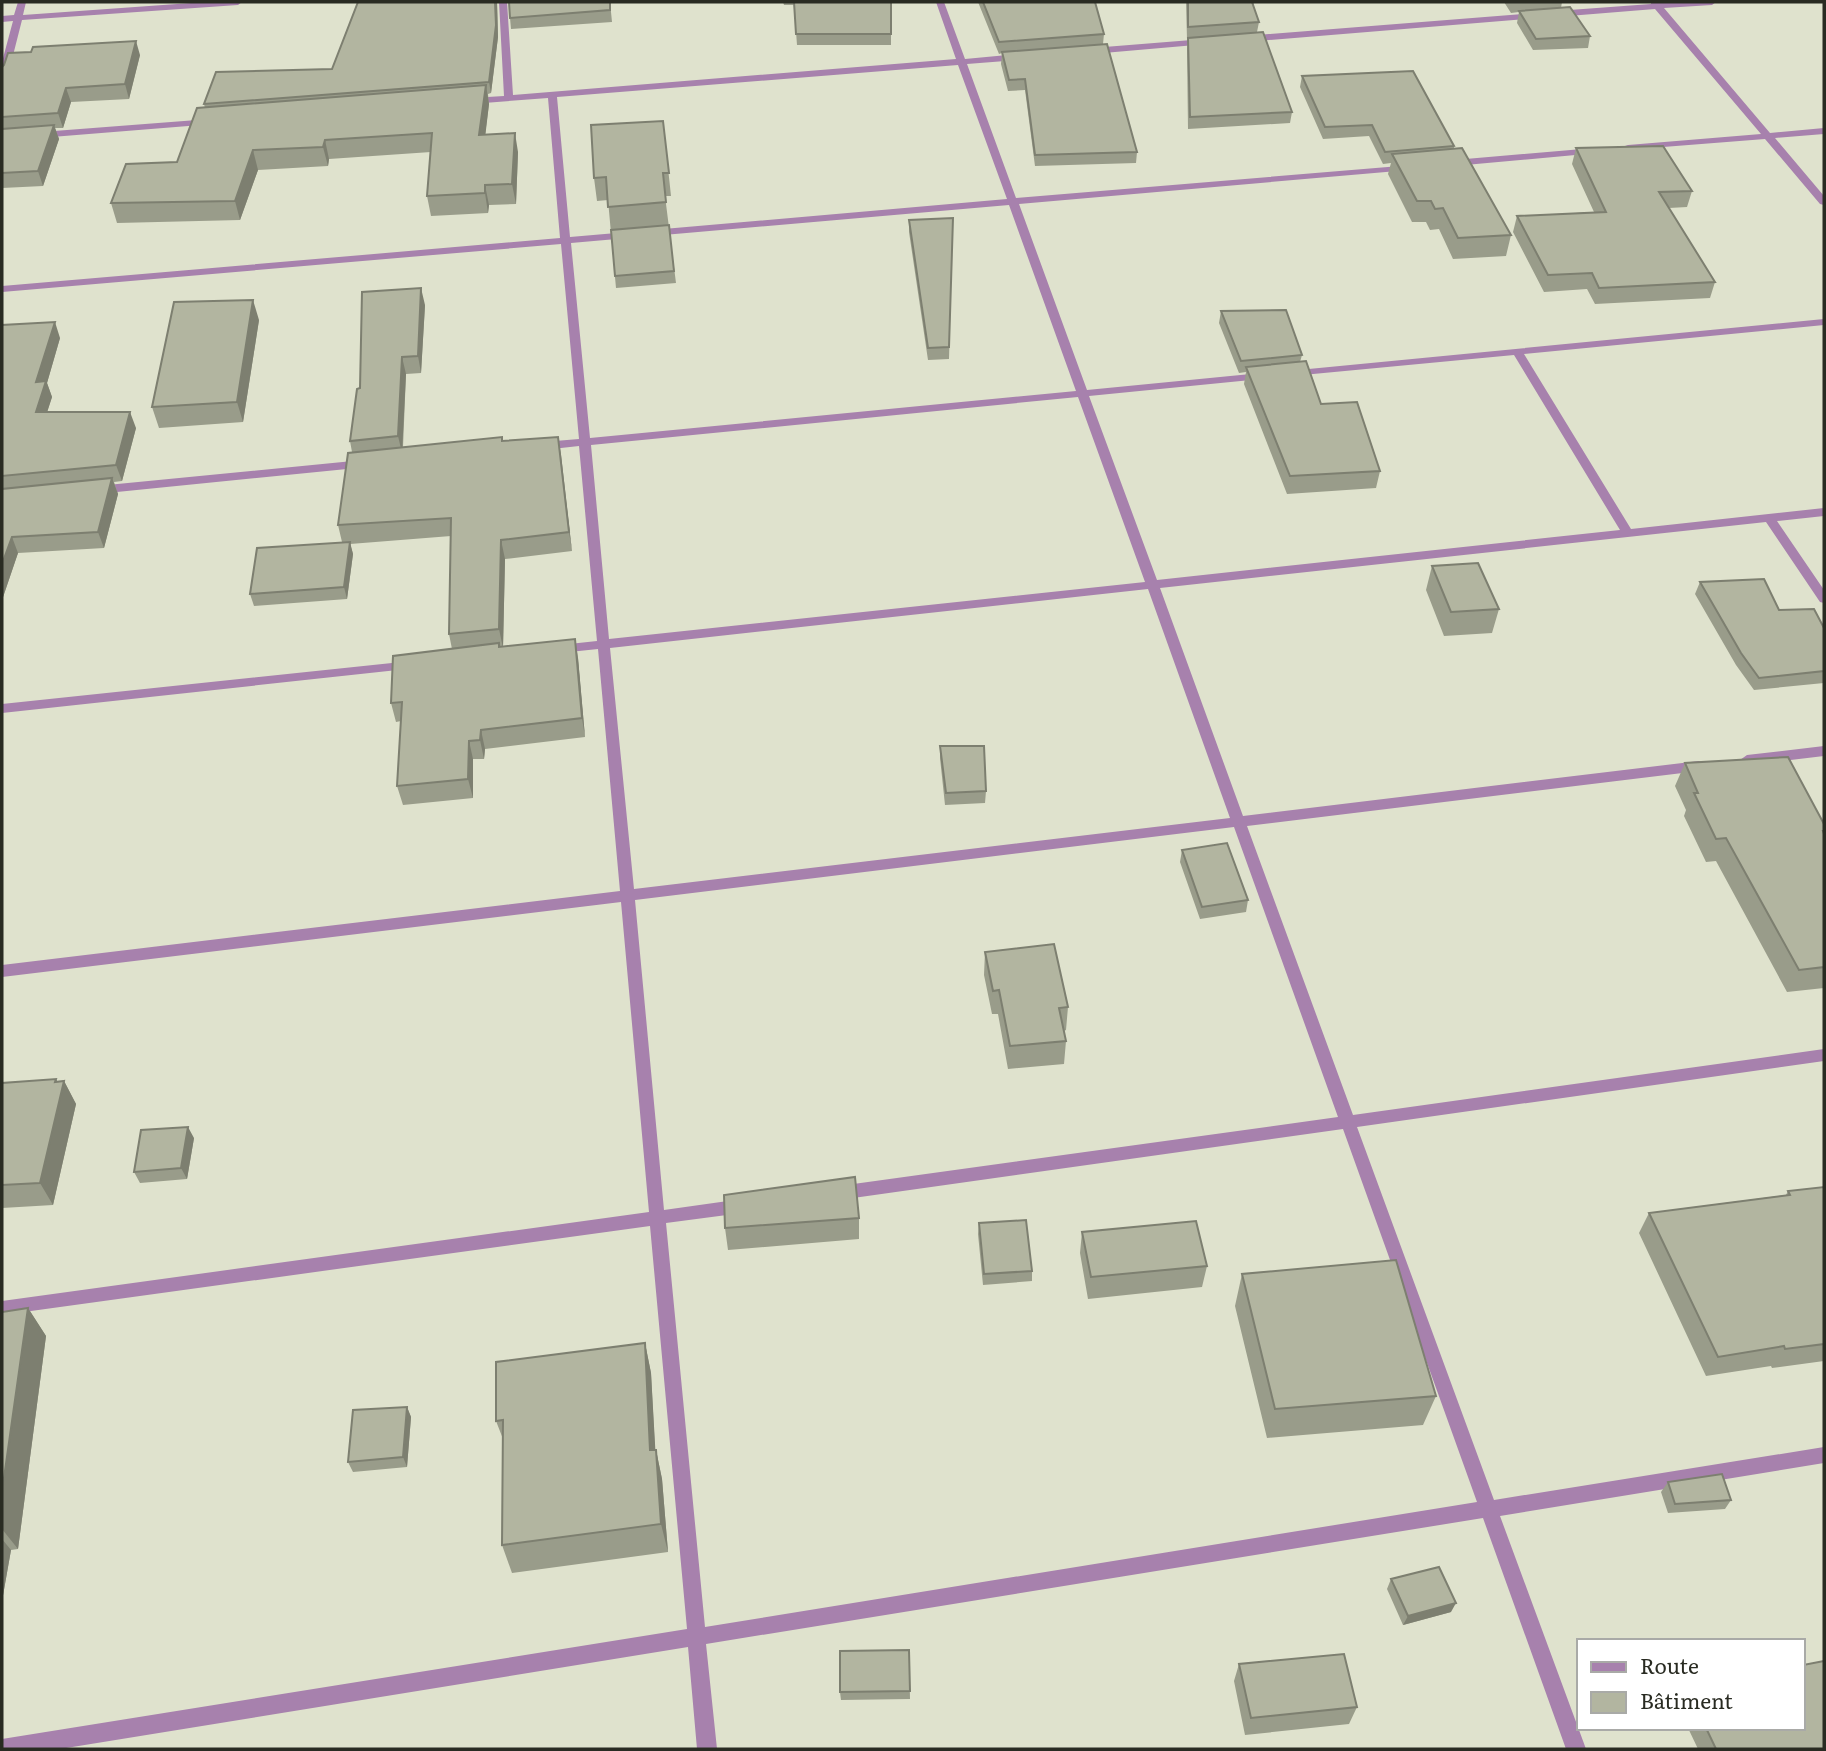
<svg xmlns="http://www.w3.org/2000/svg" width="1826" height="1751" viewBox="0 0 1826 1751" font-family="Literata,serif">
<style>
.lines{fill:none;stroke-linecap:round;stroke-linejoin:round}
.street{fill:#a781ad;fill-rule:evenodd}
.wall{fill:#999c8a}
.shaded-wall{fill:#7d7f70}
.building{fill:#b2b5a0;stroke:#7d7f70;stroke-width:2}
</style>
<rect width="100%" height="100%" fill="#dfe2cd"/>
<g class="lines">
<path class="street" d="M18,2H26L23,15L205,2H242L238,5L22,20L7,79L2,82V62L13,21L2,22V16L14,15Z
M499,2H507L513,95L956,59L936,2H944L965,59L1019,54L1024,57L1019,60L967,64L1016,198L1412,165V169L1409,170L1019,204L1087,390L1261,373L1267,376L1261,379L1089,396L1157,580L1620,530L1514,355L1292,376L1286,373L1288,371L1824,319V325L1524,354L1631,529L1824,508V516L1777,521L1824,590V603L1820,602L1766,522L1160,588L1243,816L1699,761L1706,766L1699,771L1247,826L1353,1115L1824,1049V1061L1357,1127L1494,1500L1824,1447V1463L1500,1516L1586,1749H1566L1483,1518L706,1644L717,1749H697L688,1647L60,1749H2V1739L687,1629L650,1226L2,1315V1301L649,1212L621,902L2,977V965L620,891L598,649L560,653L554,649L560,645L597,641L579,446L543,450L537,446L543,442L579,439L561,244L2,292V286L560,238L548,98L471,104L466,101L471,98L504,96ZM958,65L1007,199L652,230L647,233L652,236L1009,205L1076,391L590,438L571,243L628,238L633,235L628,232L570,237L557,97ZM1078,397L1145,582L609,639L591,445ZM1148,589L1230,818L634,889L610,648ZM1234,827L1338,1117L839,1186L833,1188L831,1193L833,1198L839,1200L1343,1129L1477,1502L705,1627L666,1223L742,1213L748,1211L750,1206L748,1201L742,1199L664,1210L635,900Z
M1651,2H1716L1712,5L1664,8L1770,133L1824,128V134L1775,138L1824,196V205L1820,204L1765,139L1625,150V146L1628,145L1761,134L1655,9L1556,17L1552,14L1556,11L1651,4Z
M1535,13L1539,16L1538,18L1245,42L1240,39L1245,36Z
M1204,39L1207,40V44L1092,54L1087,51L1092,48Z
M210,119L213,120V124L2,141V135Z
M1594,148L1599,151L1597,153L1454,166L1449,163L1454,160Z
M363,460L369,464L367,467L97,494L91,490L97,486Z
M411,661L417,665L416,668L2,713V704Z
M1824,746V756L1747,765L1740,760L1747,755Z"/>
</g>
<path class="wall" d="M358,2H497L498,37L491,93L488,94L489,104L485,135L518,152L516,204L489,205L488,213L431,216L427,196L431,152L329,159L328,166L258,170L240,220L117,223L111,203L177,162L205,108L204,104L332,69Z
M610,2L612,22L511,29L510,18Z
M783,2H891V45H797L794,5H784Z
M978,2H1095L1104,34L1103,44L1137,152L1136,163L1035,166L1025,90L1008,91L1001,64L1002,53L999,54Z
M1186,2H1254L1253,6L1259,22L1257,32L1292,112L1290,123L1188,129L1187,49L1188,38L1187,39Z
M1504,2H1562L1561,8L1590,36L1588,48L1533,50L1517,23L1519,12L1511,13Z
M140,55L129,99L71,102L63,128H55L59,139L43,186L2,188V67Z
M1302,76L1454,146V148L1511,235L1506,256L1453,259L1439,229L1430,230L1426,222H1412L1388,174L1391,163L1383,164L1369,136L1323,139L1300,87Z
M663,121L671,196H665L676,283L616,288L608,200L597,201L594,178Z
M1576,148L1692,191L1687,207L1669,208L1715,282L1710,298L1595,304L1587,289L1544,292L1513,232L1517,216L1594,212L1572,164Z
M953,218L949,359L928,360L909,232V220Z
M425,305L421,373L406,374L403,447L558,437L572,551L505,559L503,647L578,658L585,737L485,749L484,759H473V798L403,805L397,786L401,721L396,722L391,703L452,649L449,634L451,536L350,544L353,554L347,599L254,606L250,594L342,542L338,525L352,452L350,441L360,388Z
M1221,311L1302,355L1300,362L1321,404L1380,471L1376,488L1287,494L1244,384L1246,372L1239,373L1219,323Z
M259,320L243,422L159,428L152,407Z
M2,325L60,338L47,383L52,397L47,412L136,428L122,481L114,482L118,494L104,548L18,553L2,600Z
M1432,566L1499,609L1492,633L1444,636L1426,590Z
M1700,582L1779,610L1824,628V683L1754,690L1736,665L1695,594Z
M940,746L986,791L985,803L945,805L940,758Z
M1685,763L1824,824V988L1787,992L1716,861L1706,862L1684,816L1686,810L1675,786Z
M1182,850L1248,900L1246,912L1200,919L1180,862Z
M985,952L1068,1007L1066,1030L1064,1031L1066,1041L1064,1064L1008,1069L998,1014H992L984,975Z
M64,1081L76,1104L53,1205L2,1208V1083Z
M194,1138L187,1179L140,1183L134,1172Z
M1824,1187V1361L1772,1368L1771,1366L1706,1376L1639,1233L1649,1213L1786,1195L1788,1191Z
M859,1218V1239L728,1250L725,1228Z
M979,1223L1032,1271V1281L983,1285L978,1234Z
M1082,1232L1207,1266L1202,1287L1088,1299L1080,1253Z
M1242,1274L1436,1396L1423,1425L1267,1438L1235,1306Z
M28,1308L46,1336L18,1549L11,1550L2,1601V1312Z
M645,1343L651,1373L655,1450H656L662,1479L668,1552L512,1573L502,1545L503,1439L496,1421Z
M407,1407L411,1417L407,1467L353,1472L348,1462Z
M1668,1482L1731,1500L1725,1509L1668,1513L1661,1492Z
M1391,1579L1451,1612L1403,1625L1387,1589Z
M909,1650L910,1699L841,1700L840,1692Z
M1239,1664L1357,1707L1349,1724L1245,1735L1234,1681Z
M1688,1728H1803L1824,1749H1698Z"/>
<path class="shaded-wall" d="M495,2H497L498,37L491,93L489,82Z
M136,41L140,55L129,99L125,84Z
M486,85L489,104L483,155L479,135Z
M66,88L71,102L63,128L58,113Z
M54,125L59,139L43,186L38,171Z
M515,133L518,152L516,204L512,184Z
M325,140L329,159L328,166L323,147Z
M253,150L258,170L240,220L235,201Z
M485,185L489,205L488,213L485,193Z
M421,288L425,305L421,373L418,356Z
M253,300L259,320L243,422L237,402Z
M55,322L60,338L47,383L52,397L42,428L36,412V382Z
M402,357L406,374L402,453L398,436Z
M130,412L136,428L122,481L116,465Z
M558,437L561,455L572,551L569,532Z
M112,478L118,494L104,548L98,532Z
M12,537L18,553L2,600V564Z
M501,540L505,559L503,648L499,629Z
M350,542L353,554L347,599L344,587Z
M575,639L578,658L585,737L582,718Z
M481,730L485,749L484,759L480,740Z
M469,741L473,759V798L468,779Z
M56,1079L62,1090L64,1081L76,1104L53,1205L40,1183Z
M188,1127L194,1138L187,1179L181,1168Z
M28,1308L46,1336L18,1549L2,1529V1492Z
M645,1343L651,1373L657,1479L650,1450Z
M407,1407L411,1417L407,1467L403,1457Z
M656,1450L662,1479L668,1552L661,1524Z
M2,1539L11,1550L2,1601Z
M1456,1603L1451,1612L1403,1625L1408,1616Z"/>
<path class="building" d="M358,2H495L496,25L489,82L204,104L216,72L332,69Z
M509,2H610V10L510,18Z
M794,2H891V34H796Z
M983,2H1095L1104,34L999,42Z
M1188,2H1252L1259,22L1188,27Z
M1570,7L1590,36L1536,39L1519,11Z
M1263,32L1292,112L1190,117L1188,38Z
M136,41L125,84L66,88L58,113L2,117V67L4,65L8,53L31,52L33,47Z
M1107,44L1137,152L1035,155L1025,79L1009,80L1002,52Z
M1413,71L1454,146L1385,152L1372,125L1325,127L1302,76Z
M486,85L479,135L515,133L512,184L485,185V193L427,196L432,133L325,140L323,147L253,150L235,201L111,203L126,164L177,162L197,108Z
M663,121L669,173H663L666,202L608,207L606,177L594,178L591,125Z
M54,125L38,171L2,173V129Z
M1663,146L1692,191L1659,192L1715,282L1599,288L1592,273L1548,275L1517,216L1606,212L1576,148Z
M1462,148L1511,235L1458,238L1443,208L1435,209L1431,201H1417L1392,154Z
M953,218L949,347L928,348L909,220Z
M669,225L674,271L615,276L611,230Z
M421,288L418,356L402,357L398,436L350,441L357,389L360,388L362,292Z
M253,300L237,402L152,407L174,302Z
M1286,310L1302,355L1241,361L1221,311Z
M55,322L36,382L46,381L36,412H130L116,465L2,476V325Z
M1306,361L1321,404L1357,402L1380,471L1290,476L1246,367Z
M502,437V441L558,437L569,532L501,540L499,629L449,634L451,518L338,525L348,453Z
M112,478L98,532L12,537L2,564V489Z
M350,542L344,587L250,594L257,548Z
M1478,563L1499,609L1451,612L1432,566Z
M1764,579L1779,610L1814,609L1824,628V671L1759,678L1741,653L1700,582Z
M575,639L582,718L481,730L480,740L469,741L468,779L397,786L402,702L391,703L393,656L499,643V647Z
M940,746H984L986,791L946,793Z
M1788,757L1824,824V831H1823L1824,834V967L1799,970L1726,838L1716,839L1694,793H1698L1685,763Z
M1227,843L1248,900L1202,907L1182,850Z
M1054,944L1068,1007L1059,1008L1066,1041L1010,1046L999,990L993,991L985,952Z
M56,1079L55,1082L64,1081L40,1183L2,1185V1083Z
M188,1127L181,1168L134,1172L141,1130Z
M855,1177L859,1218L725,1228L724,1195Z
M1824,1187V1344L1785,1349L1784,1346L1718,1357L1649,1213L1790,1195L1788,1191Z
M1026,1220L1032,1271L984,1274L979,1223Z
M1196,1221L1207,1266L1091,1277L1082,1232Z
M1396,1260L1436,1396L1275,1409L1242,1274Z
M28,1308L2,1492V1312Z
M645,1343L650,1450H656L661,1524L502,1545L503,1420L496,1421V1362Z
M407,1407L403,1457L348,1462L353,1410Z
M1722,1474L1731,1500L1675,1504L1668,1482Z
M1439,1567L1456,1603L1408,1616L1391,1579Z
M909,1650L910,1691L840,1692V1651Z
M1344,1654L1357,1707L1251,1718L1239,1664Z
M1824,1661V1749H1716L1706,1728H1803V1665Z"/>
<rect width="1826" height="1751" fill="none" stroke="#292b22" stroke-width="7"/>
<rect x="1577" y="1639" width="228" height="91" fill="#ffffff" stroke="#a9aaa7" stroke-width="2"/>
<rect x="1591" y="1662" width="35" height="10" fill="#a781ad" stroke="#a9aaa7" stroke-width="2"/>
<text x="1640" y="1674" font-size="21" fill="#292b22">Route</text>
<rect x="1591" y="1692" width="35" height="21" fill="#b2b5a0" stroke="#a9aaa7" stroke-width="2"/>
<text x="1640" y="1709" font-size="21" fill="#292b22">Bâtiment</text>
</svg>
